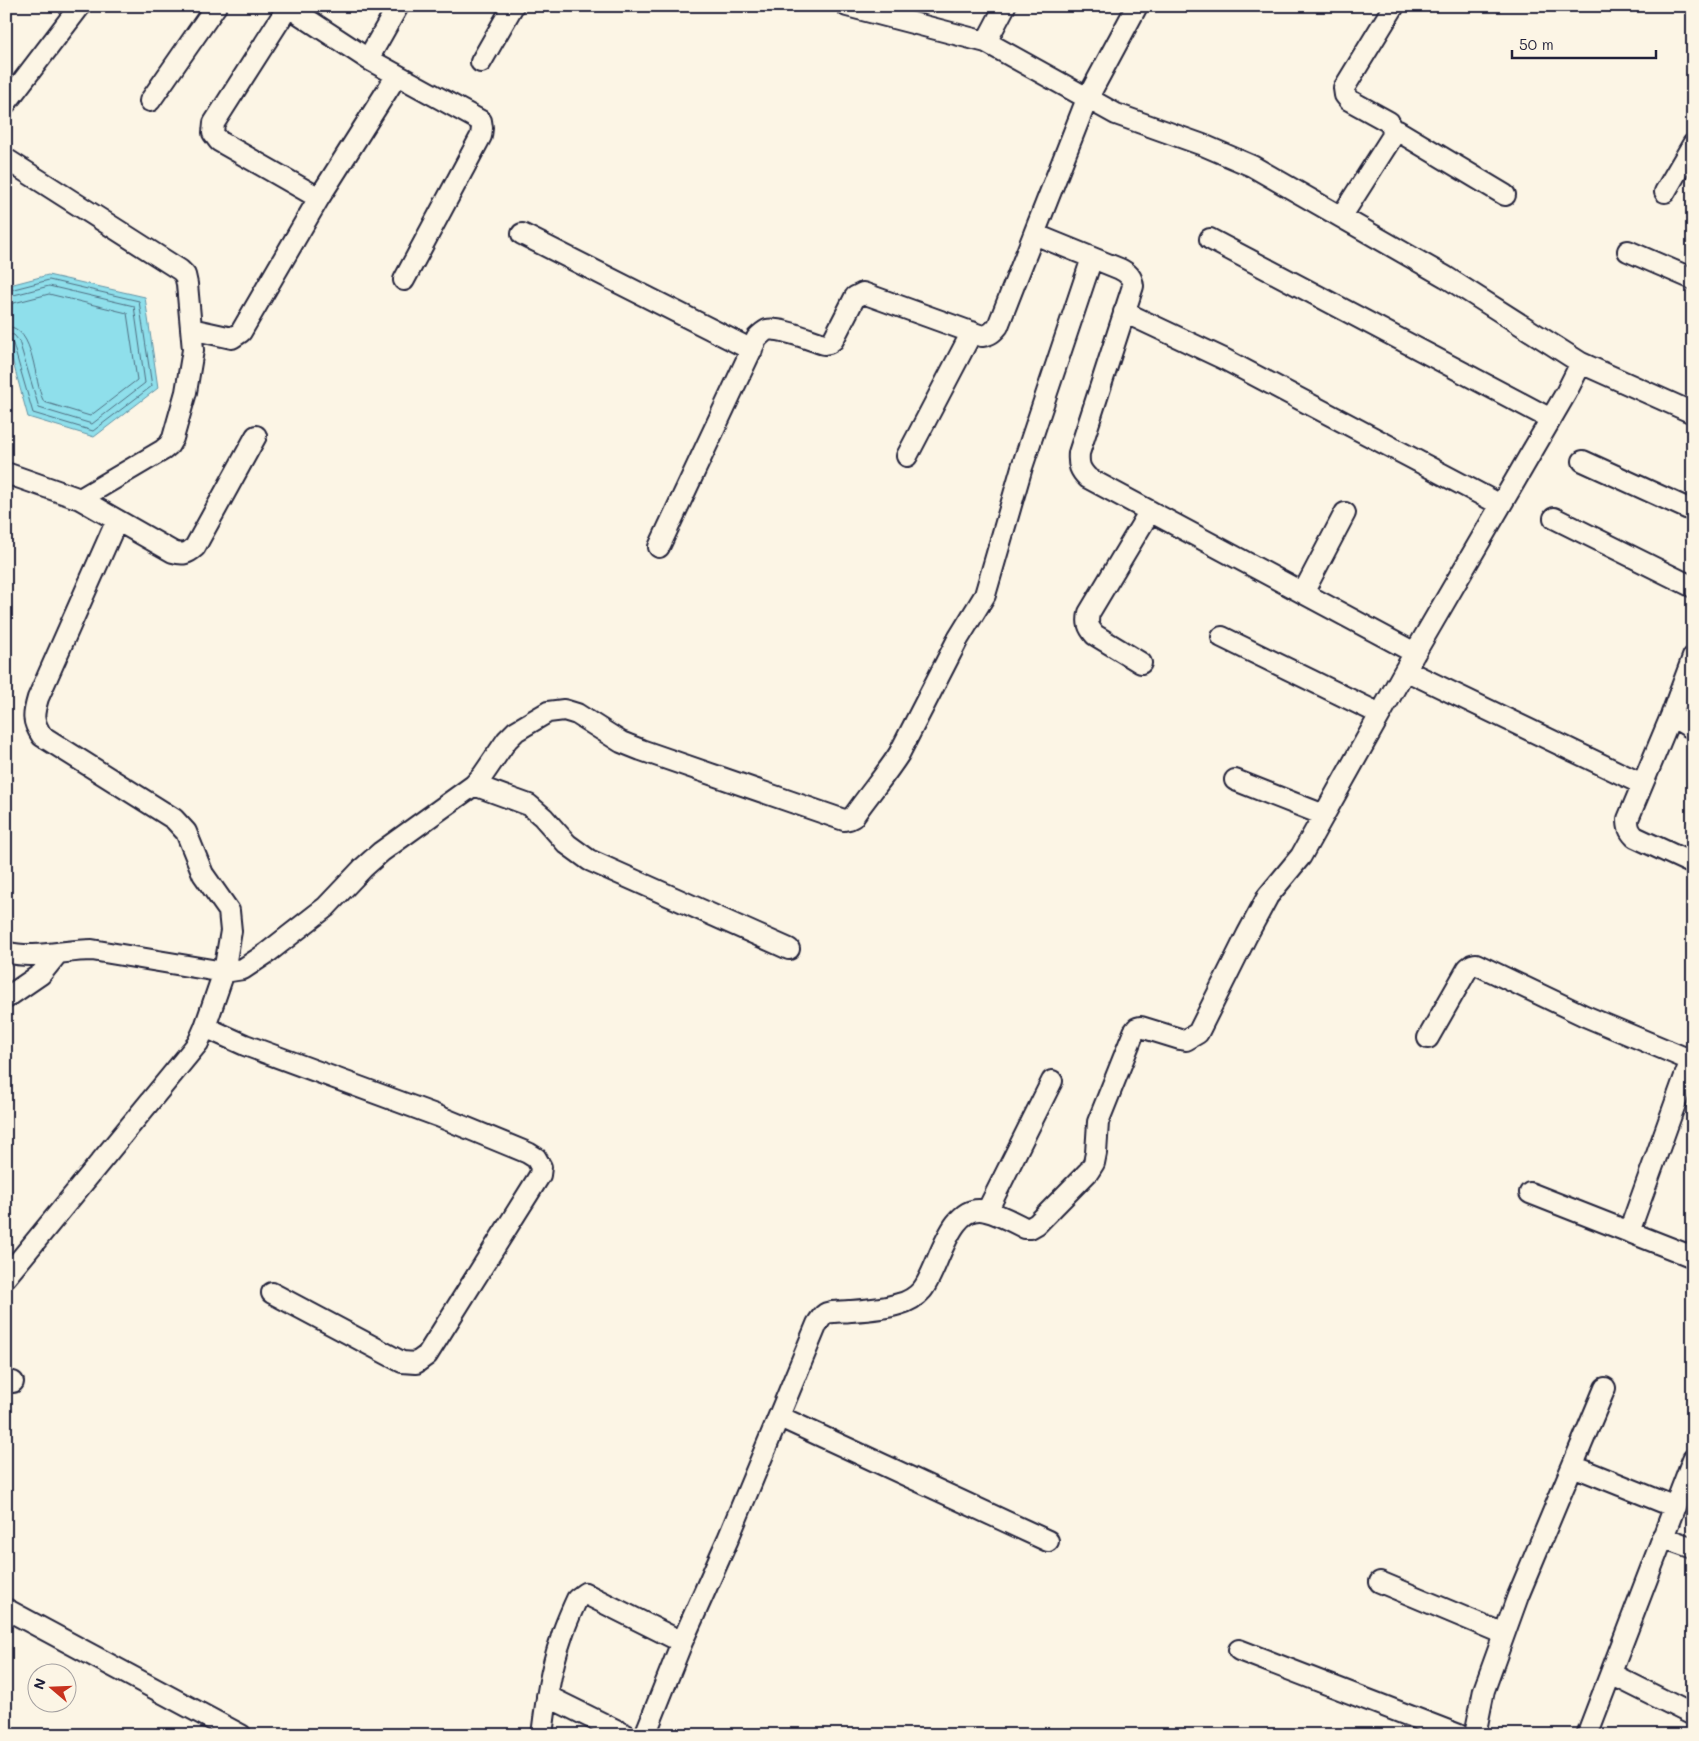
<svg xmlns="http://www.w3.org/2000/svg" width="1699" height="1741" viewBox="0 0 1699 1741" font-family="Mali,sans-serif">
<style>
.water{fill:#8fdfeb;stroke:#6393a5}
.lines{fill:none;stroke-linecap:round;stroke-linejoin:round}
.shore{stroke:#4e6e81;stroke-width:1}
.minor-casing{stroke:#22223b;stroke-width:24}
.minor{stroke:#fcf5e5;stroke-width:20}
</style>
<rect width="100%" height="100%" fill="#fcf5e5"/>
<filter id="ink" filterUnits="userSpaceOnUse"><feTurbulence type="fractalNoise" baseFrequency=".02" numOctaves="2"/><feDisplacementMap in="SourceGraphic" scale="10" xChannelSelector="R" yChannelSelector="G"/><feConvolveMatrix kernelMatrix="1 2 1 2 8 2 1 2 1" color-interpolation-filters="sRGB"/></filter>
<g filter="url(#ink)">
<path class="water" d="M48,275L145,297L158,388L94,437L28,417L6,337V286Z"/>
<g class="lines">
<path class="shore" d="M6,291L49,280L139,301L152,386L93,431L33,413L13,344L11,341L6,340
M6,297L49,286L134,306L145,383L92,424L39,408L19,341L14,335L6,334
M6,305L49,294L127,313L137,380L90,416L44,402C33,382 36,327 6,326"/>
<g class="minor-casing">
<path id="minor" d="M287,6L368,59L481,121L482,128L481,136L404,280
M847,6L986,42L1116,114L1203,145L1252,166L1446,277L1581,363L1693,413
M1137,6L1087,99L1034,234L1120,269C1128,273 1132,277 1133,286L1079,453C1078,465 1080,470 1088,478L1415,653
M288,7L214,123L213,133L219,141L319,198
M986,42L1005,6
M368,59L398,6
M481,62L513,6
M150,101L216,6
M6,103L80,6
M1393,130L1398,131L1505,195
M6,159L180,270L185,275L187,284L193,350L186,392L173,438L169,445L163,450L80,499
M1665,192L1693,144
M1341,217L1392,137L1393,130L1389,122L1349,100L1345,95L1344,88L1394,6
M522,234L752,350
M1210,239L1551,419
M1628,251L1693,279
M1124,312L1224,359L1501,505
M191,329L232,338L241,332L319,198L397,75
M907,456L972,332
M1583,461L1693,511
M6,473L80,499L173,552C183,555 187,554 195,547L256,436
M1554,518L1693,587
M659,547L757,338C760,335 763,332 767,330C780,327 810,340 824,344L829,343L833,340L855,297L863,293L982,336C990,335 993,332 998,326L1034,234
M1303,593L1345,513
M1222,637L1380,714
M1693,657L1671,716L1628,819C1628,827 1629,831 1635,837L1693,864
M1141,663L1095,635C1088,627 1087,623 1089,613L1150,511
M1405,670L1642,784
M1671,716L1693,729
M1235,780L1324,815
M474,785L529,805L543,817L567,844L589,860L789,949
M6,952C34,960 64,950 92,950L224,972L243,969L267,953L326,907L363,868L381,852L474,785L483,775L507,740L516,731L548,712L564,710L577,714L621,742L641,750L844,820L849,819L853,817C868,795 885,776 899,754L958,639L985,595L1022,467L1092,258
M6,998L41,974L58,953
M205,1027L245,1045L438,1116L528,1153L536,1158L541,1167L540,1175L427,1355L416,1363L402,1362L272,1293
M1428,1038L1468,968L1472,965L1476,964L1585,1016L1690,1060
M1530,1193L1693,1257
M987,1211L1052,1081
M1629,1232L1693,1054
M6,1277L198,1043L205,1027L224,972L231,931L229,911L203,874L186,832L174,819L42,736C32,721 33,715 38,698L117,520
M6,1382H13
M780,1417L1048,1541
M1573,1466L1675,1507
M1662,1537L1693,1548
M1380,1582L1504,1634
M6,1609L241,1735
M1239,1650L1459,1735
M1611,1674L1693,1715
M547,1696L626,1735
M542,1735C546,1703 550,1670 561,1639C565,1625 571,1612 577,1599L585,1593L590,1596L682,1642
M645,1735L682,1642L728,1539L817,1324C820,1320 822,1315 827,1313C834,1311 843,1312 850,1311C866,1310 884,1309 899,1304C907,1302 916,1297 922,1290C939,1270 949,1201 986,1211C999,1214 1013,1222 1025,1228H1030L1037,1224L1089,1171L1094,1163L1096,1153L1098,1122L1134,1032L1137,1028L1141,1027L1180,1039L1186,1040L1198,1033L1247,935L1268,896L1301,856L1405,670L1566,393L1581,363
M1475,1735L1484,1690L1518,1596L1605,1388
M1587,1735L1693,1459"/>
</g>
<use href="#minor" class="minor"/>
</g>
</g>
<rect width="1699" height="1741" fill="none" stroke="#fcf5e5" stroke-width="25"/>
<rect x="12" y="12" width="1674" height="1716" fill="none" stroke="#22223b" stroke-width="2" filter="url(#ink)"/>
<g transform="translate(52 1688) rotate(289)"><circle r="24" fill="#fcf5e5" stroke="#a5a1a1"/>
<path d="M0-4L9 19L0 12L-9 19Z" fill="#c8321e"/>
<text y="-8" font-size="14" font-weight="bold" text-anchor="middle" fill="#22223b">N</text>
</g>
<path d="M1512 50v8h144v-8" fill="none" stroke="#22223b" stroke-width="2.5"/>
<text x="1519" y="50" font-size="15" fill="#22223b" stroke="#fcf5e5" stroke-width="4" paint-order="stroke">50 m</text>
</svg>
